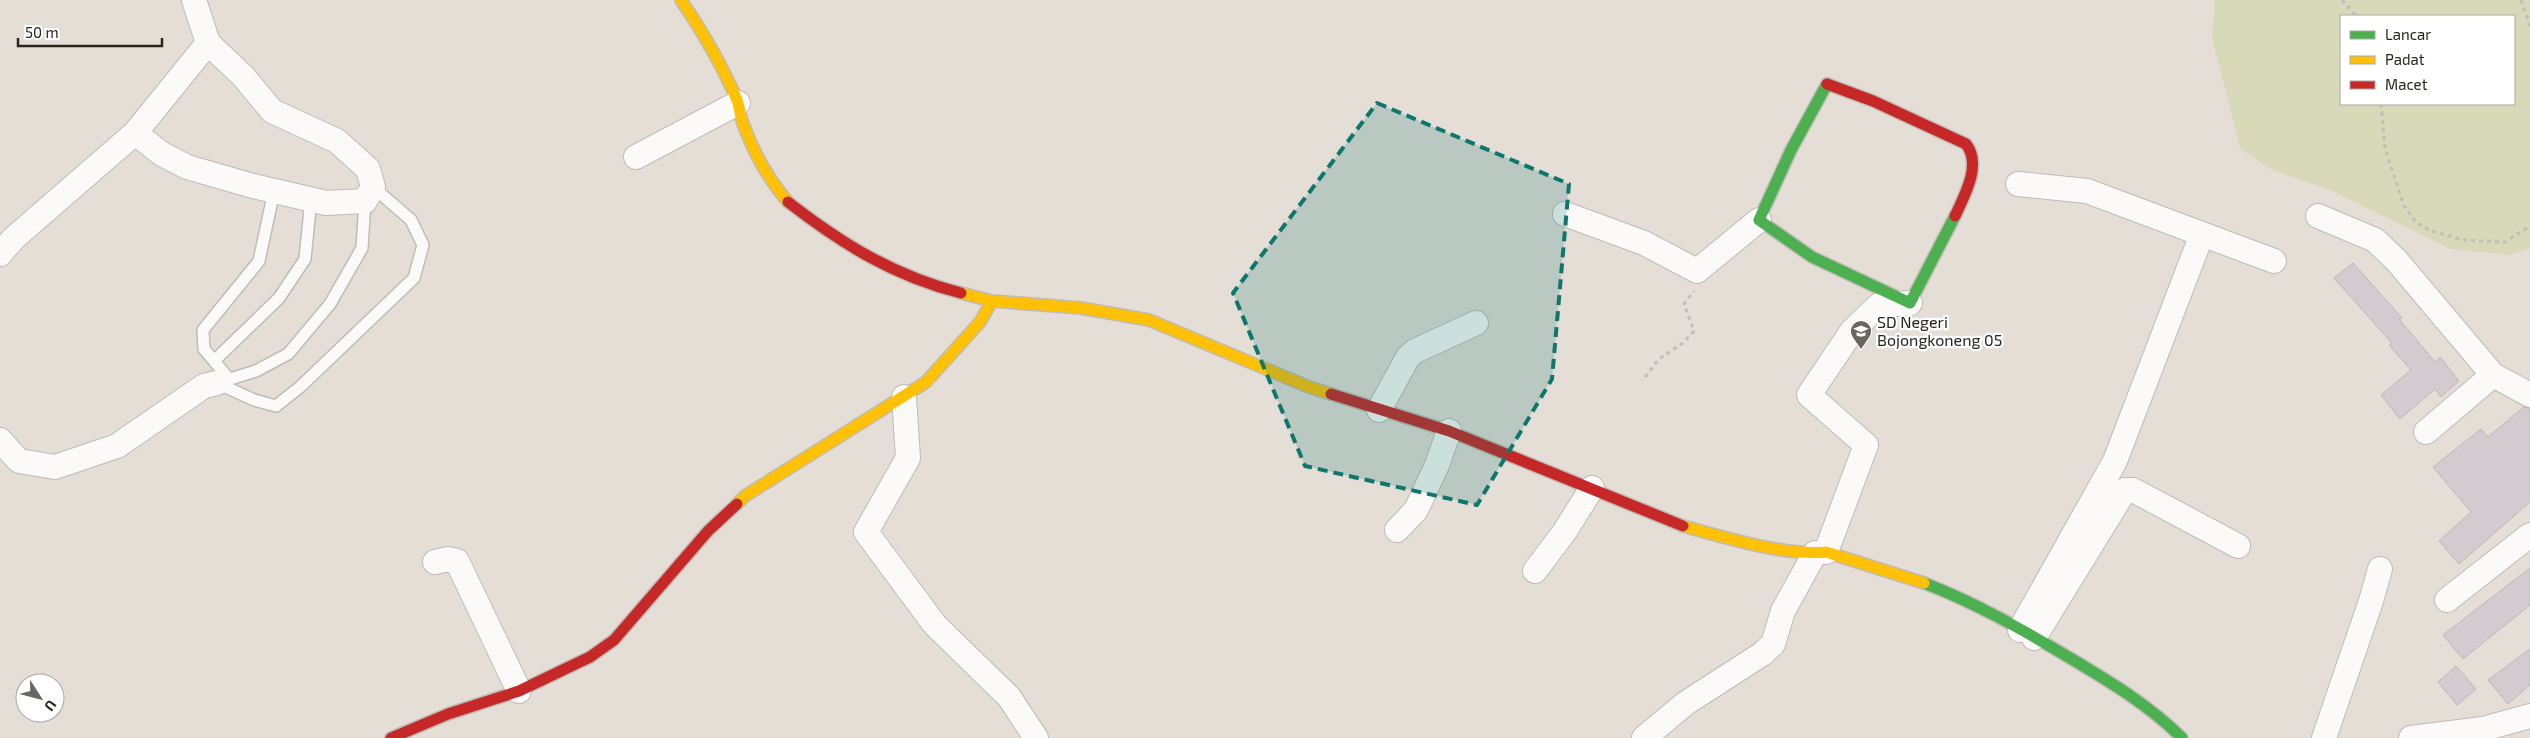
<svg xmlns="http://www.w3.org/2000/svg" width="2530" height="738" viewBox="0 0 2530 738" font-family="'Exo 2',sans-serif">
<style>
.green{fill:#d8d9b8;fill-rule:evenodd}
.building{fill:#d4cbd0;stroke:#bcb8b7}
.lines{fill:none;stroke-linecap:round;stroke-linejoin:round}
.lane-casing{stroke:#c0bbb5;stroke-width:14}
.street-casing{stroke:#c0bbb5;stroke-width:26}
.fast-casing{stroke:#c0bbb5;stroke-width:14}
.slow-casing{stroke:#c0bbb5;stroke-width:14}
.jam-casing{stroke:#c0bbb5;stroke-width:14}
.path{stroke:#c1bfbc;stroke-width:3;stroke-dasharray:4 4;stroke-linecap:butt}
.lane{stroke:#fbfaf9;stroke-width:11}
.street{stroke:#fbfaf9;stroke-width:24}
.fast{stroke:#4caf50;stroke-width:11}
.slow{stroke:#ffc107;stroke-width:11}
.jam{stroke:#c62828;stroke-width:11}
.marked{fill:#0f766e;fill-opacity:0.2;stroke:#0f766e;stroke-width:4;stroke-dasharray:10 6;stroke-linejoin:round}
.labels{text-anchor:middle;stroke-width:4.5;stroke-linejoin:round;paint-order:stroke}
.poi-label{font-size:16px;fill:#29251f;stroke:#fff;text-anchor:start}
</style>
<rect width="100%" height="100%" fill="#e4ded6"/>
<path class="green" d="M2215,0H2530V248L2510,255L2450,249L2330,190L2272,170L2240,148L2212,38ZM2341,16H2514V104H2341Z"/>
<path class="building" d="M2353,263L2402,318L2399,319L2435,362L2440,357L2459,381L2441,397L2435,389L2400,419L2381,395L2411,370L2389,345L2392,343L2334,278Z
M2524,407L2530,409V502L2459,564L2439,541L2471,512L2433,467L2481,429L2488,437Z
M2530,568V605L2463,659L2443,635Z
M2530,649V685L2508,704L2488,680Z
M2456,666L2476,689L2457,705L2438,682Z"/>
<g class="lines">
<g class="lane-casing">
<path id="lane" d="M214,361L279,298L305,259L311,199
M229,379L204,349L203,330L259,261L274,191
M217,383L254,400L276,406L300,387L414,278L423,245L411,220L373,187
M217,383L256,371L288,354L330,304L362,248L365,201"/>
</g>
<g class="street-casing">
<path id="street" d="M194,0L208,43L243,76L272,111L337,141L368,169L373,187L365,201L326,203L253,186L187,167L162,154L135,133L208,43
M636,157L738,103
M2018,184L2087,191L2274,261
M1565,214L1644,243L1697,271L1759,220
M2318,216L2375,240L2396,260L2493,375L2530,395
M0,254L14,238L135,133
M904,397L908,458L866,532L935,625L1009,697L1036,738
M1379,410L1408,357L1415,351L1476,323
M2426,432L2493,375
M0,440L19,461L55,467L117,446L204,386L217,383
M1397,530L1416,510L1437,465L1449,431
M1826,552L1866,445L1809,395L1852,331L1879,305L1910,303
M435,562L448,559L457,561L519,691
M1535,571L1565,531L1592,488
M2447,600L2530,535
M2020,630L2115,461L2202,234
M2034,638L2125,490H2133L2238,546
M1644,738L1686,703L1762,654L1773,644L1783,611L1815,553
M2324,738L2371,601L2380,569
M2411,738L2483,729L2530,716"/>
</g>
<g class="fast-casing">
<path id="fast" d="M1827,84L1791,150L1759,220L1812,257L1910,303L1955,216
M1924,583C1976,603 2023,630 2070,658C2110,682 2149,705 2182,738"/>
</g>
<g class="slow-casing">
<path id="slow" d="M681,0C702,31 722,65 737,100C740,108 740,118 744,126C754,153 769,180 788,202
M961,293L992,301L1081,308L1149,320L1309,387L1331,394
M737,504L745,496L926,382L980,322L992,301
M1683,526C1723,537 1784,556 1826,552L1924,583"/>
</g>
<g class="jam-casing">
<path id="jam" d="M1827,84L1873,101L1966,144C1982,164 1965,195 1955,216
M788,202C842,244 894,276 961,293
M1331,394L1449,431L1683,526
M391,738L448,714L519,691L590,657L614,640L708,531L737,504"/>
</g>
<path class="path" d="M2342,0L2356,16
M2521,0L2530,26
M2381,104L2385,148L2404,206L2416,222L2429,230L2463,240L2505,242L2530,226
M1645,377L1659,359L1683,343L1694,331L1684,304L1694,291"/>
<use href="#lane" class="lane"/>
<use href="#street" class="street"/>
<use href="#fast" class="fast"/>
<use href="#slow" class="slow"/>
<use href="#jam" class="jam"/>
</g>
<path class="marked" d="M1377,103L1569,184L1552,379L1477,505L1305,466L1233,293Z"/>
<defs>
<g id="school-pin" transform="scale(1.125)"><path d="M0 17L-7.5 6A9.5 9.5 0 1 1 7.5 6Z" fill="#6a665f" stroke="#fff"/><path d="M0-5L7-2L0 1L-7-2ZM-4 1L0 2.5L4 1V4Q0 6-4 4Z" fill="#fff"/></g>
</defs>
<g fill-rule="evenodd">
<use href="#school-pin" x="1861" y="331"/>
</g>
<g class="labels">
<g class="poi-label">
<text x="1877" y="328">SD Negeri<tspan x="1877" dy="18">Bojongkoneng 05</tspan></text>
</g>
</g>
<rect x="2340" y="15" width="175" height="90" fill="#ffffff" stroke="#a9a8a5"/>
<rect x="2350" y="31" width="25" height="8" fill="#4caf50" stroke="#a9a8a5"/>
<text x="2385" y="40" font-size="15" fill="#29251f">Lancar</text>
<rect x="2350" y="56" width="25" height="8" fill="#ffc107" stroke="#a9a8a5"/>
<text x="2385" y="65" font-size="15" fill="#29251f">Padat</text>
<rect x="2350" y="81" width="25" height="8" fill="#c62828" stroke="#a9a8a5"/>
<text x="2385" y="90" font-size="15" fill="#29251f">Macet</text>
<g transform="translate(40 698) rotate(126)"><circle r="24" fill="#ffffff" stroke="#a9a8a5"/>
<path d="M0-4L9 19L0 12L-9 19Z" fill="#6a665f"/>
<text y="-8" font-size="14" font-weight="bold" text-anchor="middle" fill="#29251f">U</text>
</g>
<path d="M18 38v8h144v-8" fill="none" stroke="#29251f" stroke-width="2.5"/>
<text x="25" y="38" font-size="15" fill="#29251f" stroke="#ffffff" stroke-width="4" paint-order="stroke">50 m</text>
</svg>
